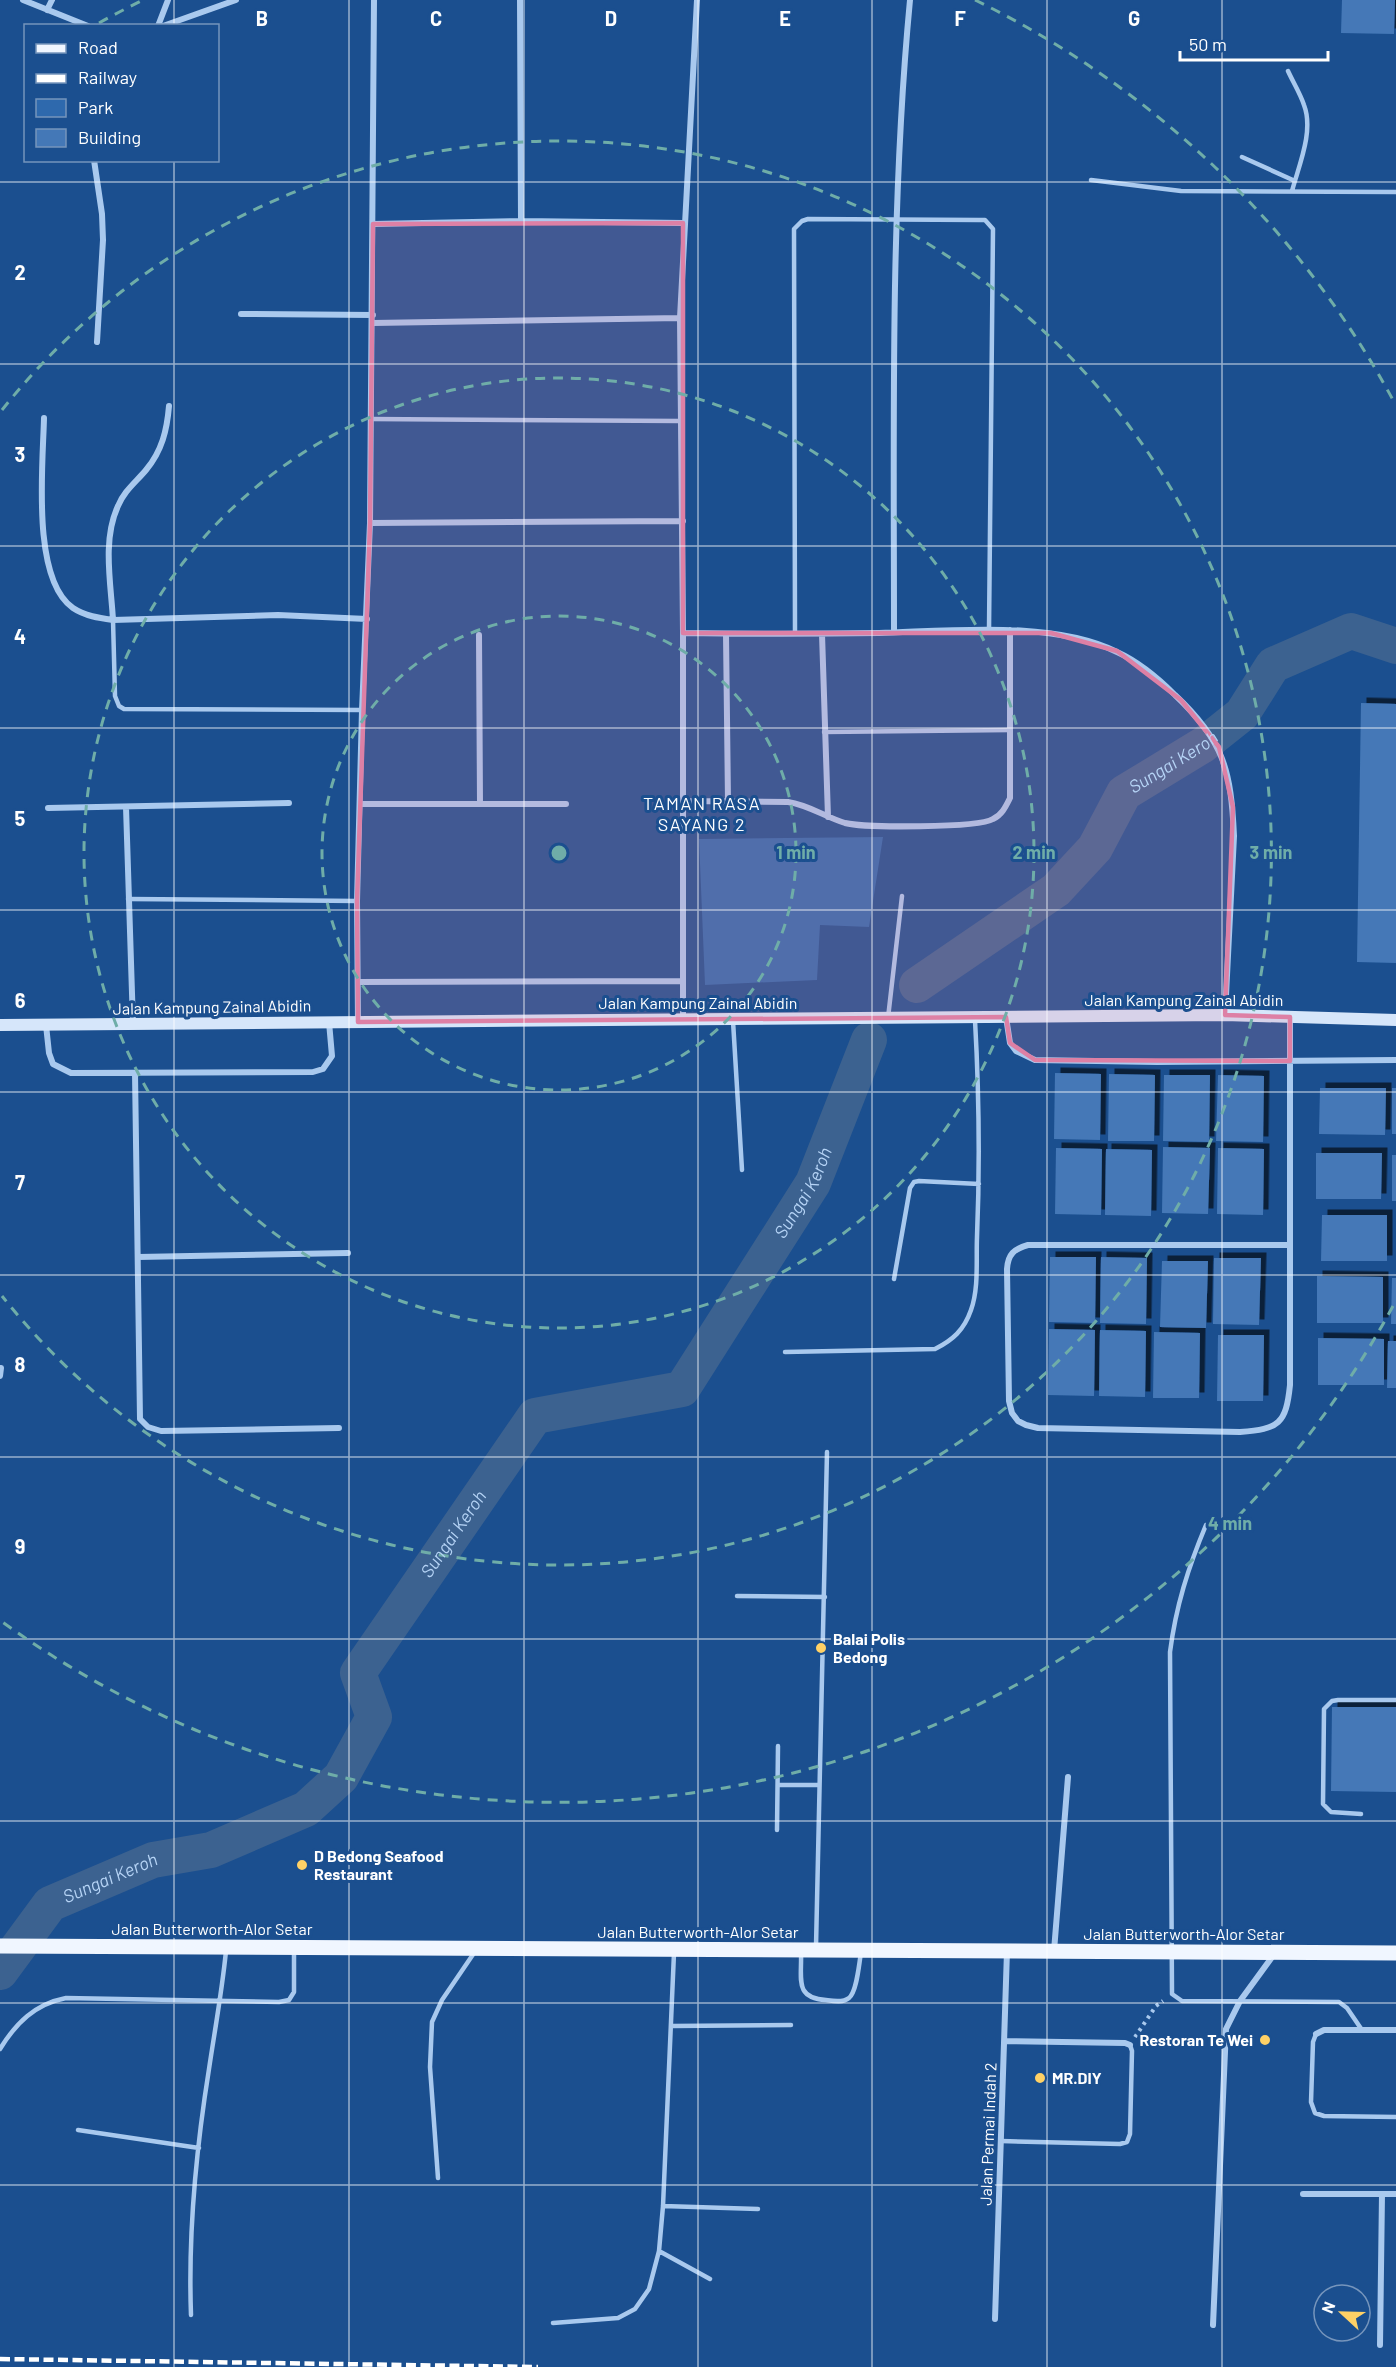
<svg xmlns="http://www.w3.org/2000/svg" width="1396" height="2367" viewBox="0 0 1396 2367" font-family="Barlow,sans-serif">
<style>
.green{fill:#2e69ad}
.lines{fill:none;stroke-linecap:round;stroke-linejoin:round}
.river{stroke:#3c6290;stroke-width:36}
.building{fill:#4478b7;filter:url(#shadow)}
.path{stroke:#a9c9ee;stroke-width:4;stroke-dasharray:3 4.5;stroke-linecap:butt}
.lane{stroke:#a9c9ee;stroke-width:4.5}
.street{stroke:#a9c9ee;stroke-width:6}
.secondary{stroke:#d6e6fa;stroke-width:12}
.primary{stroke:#f0f6ff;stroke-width:15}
.rail{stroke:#fff;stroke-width:4.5;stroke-dasharray:10 4.5;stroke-linecap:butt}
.marked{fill:#dd80a5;fill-opacity:0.2;stroke:#dd80a5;stroke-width:4.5;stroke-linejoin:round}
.grid{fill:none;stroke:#fff;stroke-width:1.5;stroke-opacity:0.55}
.ring{fill:none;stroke:#6fada8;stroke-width:3;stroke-dasharray:10 8}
.poi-dot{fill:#ffd166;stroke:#1b4f8f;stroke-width:2}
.labels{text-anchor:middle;stroke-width:6;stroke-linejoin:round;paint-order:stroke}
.street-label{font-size:16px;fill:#fff;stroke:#1b4f8f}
.poi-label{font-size:16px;font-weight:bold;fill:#fff;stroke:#1b4f8f;text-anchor:start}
.water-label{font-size:18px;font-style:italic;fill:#b5d3f5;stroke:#1b4f8f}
.neighbourhood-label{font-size:18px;letter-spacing:1.5px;fill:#fff;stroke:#1b4f8f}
.grid-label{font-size:20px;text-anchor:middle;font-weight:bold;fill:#fff;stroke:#1b4f8f;stroke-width:6;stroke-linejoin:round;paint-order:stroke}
.centre{fill:#6fada8;stroke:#1b4f8f;stroke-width:3}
.ring-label{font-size:18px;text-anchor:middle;font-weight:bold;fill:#6fada8;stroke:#1b4f8f;stroke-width:6;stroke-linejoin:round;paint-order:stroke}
</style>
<defs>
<filter id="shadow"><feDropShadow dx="5.5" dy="-5.5" stdDeviation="0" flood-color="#0009"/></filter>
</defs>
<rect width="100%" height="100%" fill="#1b4f8f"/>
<path class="green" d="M883,837L869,927L820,925L817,980L705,985L699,839Z"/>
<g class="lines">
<g class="river">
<path id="s1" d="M917,985L1056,890L1095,848L1124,793L1203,745L1242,714L1273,665L1351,631L1396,646"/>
<path id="s2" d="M0,1972L50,1904L153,1860L211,1850L306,1809L341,1777L374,1717L358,1673L535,1416L682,1389L813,1183L869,1040"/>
</g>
</g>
<path class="building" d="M1342,0H1395L1394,34L1341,33Z
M1361,703L1396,704V963L1357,962Z
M1055,1073L1101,1074L1100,1140L1054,1139Z
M1109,1074L1155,1075L1154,1141H1108Z
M1164,1075H1210L1209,1142L1163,1141Z
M1218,1075L1264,1076L1263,1142L1216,1141Z
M1320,1088H1386L1385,1135L1319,1134Z
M1392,1088H1396V1134H1392Z
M1163,1147L1210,1148L1208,1214L1162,1213Z
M1056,1148L1102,1149L1101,1215L1055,1214Z
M1218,1148L1264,1149L1263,1215L1217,1214Z
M1106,1149L1152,1150L1151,1216L1105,1215Z
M1316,1153H1382L1381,1199H1316Z
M1392,1155H1396V1201H1392Z
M1322,1215H1387V1261H1321Z
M1050,1257H1096L1095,1323L1049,1322Z
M1101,1257L1147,1258L1146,1324L1100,1323Z
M1214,1258H1261L1259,1325L1213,1324Z
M1162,1261H1208L1206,1328L1160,1327Z
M1317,1276L1383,1277V1323H1317Z
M1392,1278H1396V1324H1391Z
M1049,1329L1095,1330L1094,1396L1048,1395Z
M1100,1330L1146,1331L1145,1397L1099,1396Z
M1154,1332L1200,1333L1199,1398H1153Z
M1218,1335H1264L1263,1401H1217Z
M1318,1338L1384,1339V1385H1318Z
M1388,1341H1396V1388H1387Z
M1332,1707H1396V1792L1331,1791Z"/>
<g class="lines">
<path class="path" d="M1135,2037L1156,2006L1163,2001"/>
<path class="lane" d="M1288,71C1293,82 1300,93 1304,105C1314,131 1299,165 1292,191
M1242,157L1295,181
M1091,180L1181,191L1396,192
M371,419L680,421
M113,620L115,696L119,706L124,709L362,710
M795,633L794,229L802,221L808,219L979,220H985L993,229L989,631
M824,732L1010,730
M128,899L357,901
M888,1018L902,896
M733,1021L742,1170
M894,1279L910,1188L914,1182L919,1181L979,1184
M785,1352L935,1349C953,1340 964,1330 971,1310C979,1288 976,1260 977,1237C980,1164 979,1092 975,1020
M1206,1525C1188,1568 1176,1606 1170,1652L1172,1994L1182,2001L1339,2002L1347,2008L1362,2030
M737,1596L825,1597
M778,1785H819
M1361,1814L1331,1812L1323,1804L1324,1709L1332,1701L1338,1700H1396
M777,1830L778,1746
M816,1947L827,1452
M801,1953C802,1979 794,1998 826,2000C833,2001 843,2003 849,1998C857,1992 859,1963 861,1953
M672,2026L791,2025
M1316,2034L1313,2042L1311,2102L1315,2113L1324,2116L1396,2117
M0,2049C16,2023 35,2004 66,1998L279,2002L289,2000L294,1992V1950
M78,2130L199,2148
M1001,2141L1120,2144L1127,2142L1130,2134L1132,2051L1130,2045
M438,2178L430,2067L432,2022L442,2000L474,1953
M663,2206L758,2209
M659,2251L710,2279
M191,2315C188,2233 196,2150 209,2069C215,2029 222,1991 226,1951
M553,2323L618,2318L635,2309L649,2289L659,2251L663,2206L674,1953"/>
<path class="street" d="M23,0L88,26
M520,0L521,221
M47,10L52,0
M158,26L168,0
M163,26L236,0
M94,160L102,214L103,240L97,342
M373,224L521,221L683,223
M241,314L373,315
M373,323L680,318
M169,406C167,430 162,451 146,470C136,482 124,491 118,506C102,540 111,584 113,620L278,615L367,619
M44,418C43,464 31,579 73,608C85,616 99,618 113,620
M370,523L683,521
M894,632C894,421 890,210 910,0
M683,633C749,634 814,634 879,633C950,631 1053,620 1117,652C1139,662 1158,678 1175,695C1224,741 1231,770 1234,836L1225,1015
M726,634L728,802
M822,634L828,817
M479,635L480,804
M683,801L788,802C809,805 825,817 845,823C864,828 978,828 993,819C1002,815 1006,806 1010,798V630
M361,804H566
M126,807L133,1024
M48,808L289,803
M358,982L683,981
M1006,1017L1010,1043L1016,1051L1035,1060L1157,1062L1396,1060
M683,1019V633L680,318L697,0
M358,1022L357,901L362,710L370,523L374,0
M46,1025L49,1053L53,1064L71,1073L313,1072L323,1069L332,1056L329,1022
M135,1073L140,1419L148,1427L161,1431L339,1428
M1289,1245H1028C1014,1249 1008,1254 1007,1269L1009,1401L1012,1413L1018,1421L1026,1425L1038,1428L1240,1432C1279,1429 1286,1424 1290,1385V1017
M138,1257L348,1253
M0,1376L1,1368
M1054,1951L1068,1777
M1316,2034L1324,2030H1396
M1004,2041L1125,2043L1130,2045
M1303,2194H1396
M995,2319L1007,1951
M1213,2325L1226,2029L1240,2001L1275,1953
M1380,2345L1382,2194"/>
<path class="secondary" d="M0,1025L1225,1015L1396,1020"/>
<path class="primary" d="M0,1946L1396,1953"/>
<path class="rail" d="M0,2359L538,2367"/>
</g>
<path class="marked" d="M683,223V633H1051L1117,651L1181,700L1219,747L1233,807L1225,1015L1290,1017V1061L1035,1060L1010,1043L1006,1017L358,1022L357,901L370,523L373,224Z"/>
<path class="grid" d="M174,0V26M349,0V2367M524,0V2367M698,0V2367M872,0V2367M1047,0V2367M1222,0V2367M174,160V2367M0,182H1396M0,364H1396M0,546H1396M0,728H1396M0,910H1396M0,1092H1396M0,1275H1396M0,1457H1396M0,1639H1396M0,1821H1396M0,2003H1396M0,2185H1396"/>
<g class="ring">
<circle cx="559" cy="853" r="237"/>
<circle cx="559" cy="853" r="475"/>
<path d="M2 410A712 712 0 1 1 2 1296"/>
<path d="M1393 1306A949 949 0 0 1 1 1621M99 23A949 949 0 0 1 143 0M975 0A949 949 0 0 1 1393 400"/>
</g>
<g class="poi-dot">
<circle cx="821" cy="1648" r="6"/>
<circle cx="302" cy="1865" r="6"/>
<circle cx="1265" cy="2040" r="6"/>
<circle cx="1040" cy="2078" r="6"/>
</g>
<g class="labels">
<g class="street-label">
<text x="1184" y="1006">Jalan Kampung Zainal Abidin</text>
<text x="698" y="1009">Jalan Kampung Zainal Abidin</text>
<text transform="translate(212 1007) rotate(-1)" y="6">Jalan Kampung Zainal Abidin</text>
<text x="212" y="1935">Jalan Butterworth-Alor Setar</text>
<text x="698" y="1938">Jalan Butterworth-Alor Setar</text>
<text x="1184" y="1940">Jalan Butterworth-Alor Setar</text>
<text transform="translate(988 2134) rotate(-88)" y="6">Jalan Permai Indah 2</text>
</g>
<g class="poi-label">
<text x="833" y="1645">Balai Polis<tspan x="833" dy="18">Bedong</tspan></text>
<text x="314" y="1862">D Bedong Seafood<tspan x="314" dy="18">Restaurant</tspan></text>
<text x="1253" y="2046" text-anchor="end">Restoran Te Wei</text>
<text x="1052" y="2084">MR.DIY</text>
</g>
<g class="water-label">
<text dy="6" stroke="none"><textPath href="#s1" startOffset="346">Sungai Keroh</textPath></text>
<text dy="6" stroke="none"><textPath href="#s2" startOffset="1214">Sungai Keroh</textPath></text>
<text dy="6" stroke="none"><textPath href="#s2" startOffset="690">Sungai Keroh</textPath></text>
<text dy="6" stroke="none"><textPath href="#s2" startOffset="150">Sungai Keroh</textPath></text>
</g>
<g class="neighbourhood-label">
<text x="702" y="810">TAMAN RASA<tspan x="702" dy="21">SAYANG 2</tspan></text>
</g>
</g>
<g class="grid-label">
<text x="262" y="26">B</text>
<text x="436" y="26">C</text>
<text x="611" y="26">D</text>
<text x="785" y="26">E</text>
<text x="960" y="26">F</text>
<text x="1134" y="26">G</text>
<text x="20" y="280">2</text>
<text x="20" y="462">3</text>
<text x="20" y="644">4</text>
<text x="20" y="826">5</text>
<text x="20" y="1008">6</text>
<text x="20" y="1190">7</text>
<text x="20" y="1372">8</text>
<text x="20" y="1554">9</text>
</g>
<circle cx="559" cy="853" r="9" class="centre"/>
<g class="ring-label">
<text x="796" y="859">1 min</text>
<text x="1034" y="859">2 min</text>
<text x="1271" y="859">3 min</text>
<text x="1230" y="1530">4 min</text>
</g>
<rect x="24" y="24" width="195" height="138" fill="#1b4f8f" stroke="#7695bc" stroke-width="1.5"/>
<rect x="36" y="44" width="30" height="9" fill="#f0f6ff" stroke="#7695bc" stroke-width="1.5"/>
<text x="78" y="54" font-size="18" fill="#ffffff">Road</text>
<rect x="36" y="74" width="30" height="9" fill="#ffffff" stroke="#7695bc" stroke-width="1.5"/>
<text x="78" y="84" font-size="18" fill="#ffffff">Railway</text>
<rect x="36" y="99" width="30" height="18" fill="#2e69ad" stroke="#7695bc" stroke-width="1.5"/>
<text x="78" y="114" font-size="18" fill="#ffffff">Park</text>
<rect x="36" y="129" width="30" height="18" fill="#4478b7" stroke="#7695bc" stroke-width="1.5"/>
<text x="78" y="144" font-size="18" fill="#ffffff">Building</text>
<g transform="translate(1342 2313) rotate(292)"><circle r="28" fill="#1b4f8f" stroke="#7695bc" stroke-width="1.5"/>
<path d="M0-4.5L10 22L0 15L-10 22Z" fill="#ffd166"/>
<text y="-9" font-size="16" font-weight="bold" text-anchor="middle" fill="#ffffff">N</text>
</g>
<path d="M1180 51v9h148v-9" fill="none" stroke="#ffffff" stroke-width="3"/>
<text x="1189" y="51" font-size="18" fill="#ffffff" stroke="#1b4f8f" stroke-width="4.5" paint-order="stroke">50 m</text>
</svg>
